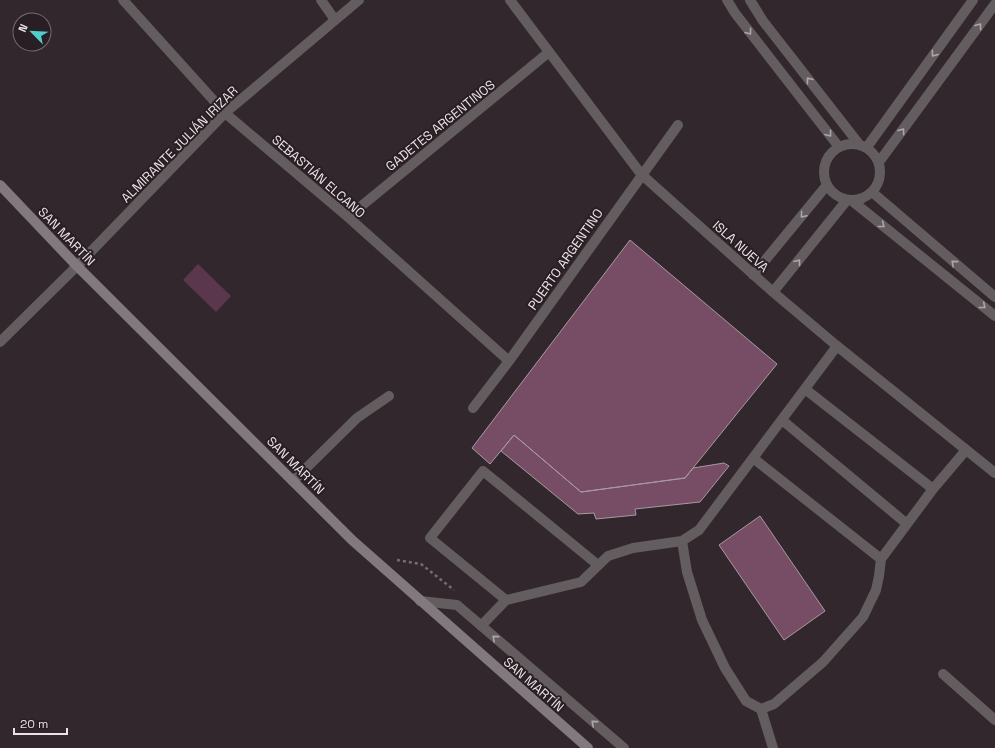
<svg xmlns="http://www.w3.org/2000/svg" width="995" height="748" viewBox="0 0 995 748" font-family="'Space Grotesk',sans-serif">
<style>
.green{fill:#5a374c}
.building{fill:#774d65;stroke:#a79aa1}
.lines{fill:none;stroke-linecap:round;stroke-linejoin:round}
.path{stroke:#756c71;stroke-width:2.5;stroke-dasharray:3 3;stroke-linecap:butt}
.lane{stroke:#635d60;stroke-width:10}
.street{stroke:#635d60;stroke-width:10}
.secondary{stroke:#82797e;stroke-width:10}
.oneway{stroke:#aea7aa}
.labels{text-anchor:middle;stroke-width:4;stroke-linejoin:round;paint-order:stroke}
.street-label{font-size:13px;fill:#ebe3e7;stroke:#281e23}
</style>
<rect width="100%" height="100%" fill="#32272d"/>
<path class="green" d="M198,264L231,296L216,312L183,280Z"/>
<path class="building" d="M630,240L777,364L685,478L581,492L514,435L490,464L472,448Z
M514,435L581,492L685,478L693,468L724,463L729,466L700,502L635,509L636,515L596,519L594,513L578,514L501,451Z
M760,516L825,611L784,640L719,545Z"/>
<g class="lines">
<path class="path" d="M397,560L421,564L454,590"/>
<path class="lane" d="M0,342L77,266
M805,389L933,489
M782,420L907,524
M753,458L881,559
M682,541L687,572L702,620L725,668L746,701L761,709L774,704L823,662L863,617L876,590L879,576L881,559L933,489L966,450
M598,565L483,471L430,538L506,600L581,582L608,556L633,548L682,541L699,530L837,346
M420,601L457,605L624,748
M481,626L506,600
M761,709L773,748"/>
<path class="street" d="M123,0L225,113L348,217L509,361
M321,0L335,20
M510,0L641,174L773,292L837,346L995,473
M727,0L735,13L839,147
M750,0L763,21L859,144
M824 172a28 28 0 1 1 56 0a28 28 0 1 1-56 0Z
M867,147L973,0
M879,162L995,4
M872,192L995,297
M851,200L995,316
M348,217L549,52
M77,266L225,113L359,0
M753,275L827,185
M773,292L847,200
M473,408L509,361L678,125
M293,481L357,418L389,396
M943,674L995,720"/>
<path class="secondary" d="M0,185L77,266L352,540L588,748"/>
</g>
<defs><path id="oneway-chevron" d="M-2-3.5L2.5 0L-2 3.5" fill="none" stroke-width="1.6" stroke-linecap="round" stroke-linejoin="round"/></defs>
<g class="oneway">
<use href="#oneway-chevron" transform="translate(979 26) rotate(-54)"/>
<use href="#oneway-chevron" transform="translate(749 32) rotate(52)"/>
<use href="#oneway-chevron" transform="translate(934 54) rotate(126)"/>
<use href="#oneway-chevron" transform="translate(809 80) rotate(-128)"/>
<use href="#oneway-chevron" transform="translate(902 131) rotate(-54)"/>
<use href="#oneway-chevron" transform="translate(829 134) rotate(52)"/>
<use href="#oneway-chevron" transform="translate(803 215) rotate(130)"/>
<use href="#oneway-chevron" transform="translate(882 225) rotate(39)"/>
<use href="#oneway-chevron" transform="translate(798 262) rotate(-52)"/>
<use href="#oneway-chevron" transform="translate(954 263) rotate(-139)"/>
<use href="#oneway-chevron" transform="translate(983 306) rotate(39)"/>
<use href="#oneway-chevron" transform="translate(495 638) rotate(-139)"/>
<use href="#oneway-chevron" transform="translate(594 723) rotate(-139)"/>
</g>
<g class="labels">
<g class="street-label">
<text transform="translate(440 125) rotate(-39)" y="5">GADETES ARGENTINOS</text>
<text transform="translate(179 144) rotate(-45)" y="5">ALMIRANTE JULIÁN IRIZAR</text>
<text transform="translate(319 176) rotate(41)" y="5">SEBASTIÁN ELCANO</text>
<text transform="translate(67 236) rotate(46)" y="5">SAN MARTÍN</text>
<text transform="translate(741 246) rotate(42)" y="5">ISLA NUEVA</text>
<text transform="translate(565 259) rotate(-55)" y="5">PUERTO ARGENTINO</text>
<text transform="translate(296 465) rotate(45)" y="5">SAN MARTÍN</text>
<text transform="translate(534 684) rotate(41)" y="5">SAN MARTÍN</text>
</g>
</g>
<g transform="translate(32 32) rotate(294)"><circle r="19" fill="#281e23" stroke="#766d71"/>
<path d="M0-3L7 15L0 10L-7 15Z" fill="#52cdcd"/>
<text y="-6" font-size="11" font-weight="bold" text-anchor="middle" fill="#ebe3e7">N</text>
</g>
<path d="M14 728v6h53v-6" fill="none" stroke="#ebe3e7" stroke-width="2"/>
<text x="20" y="728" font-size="12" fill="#ebe3e7" stroke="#281e23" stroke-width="3" paint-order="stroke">20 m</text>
</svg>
